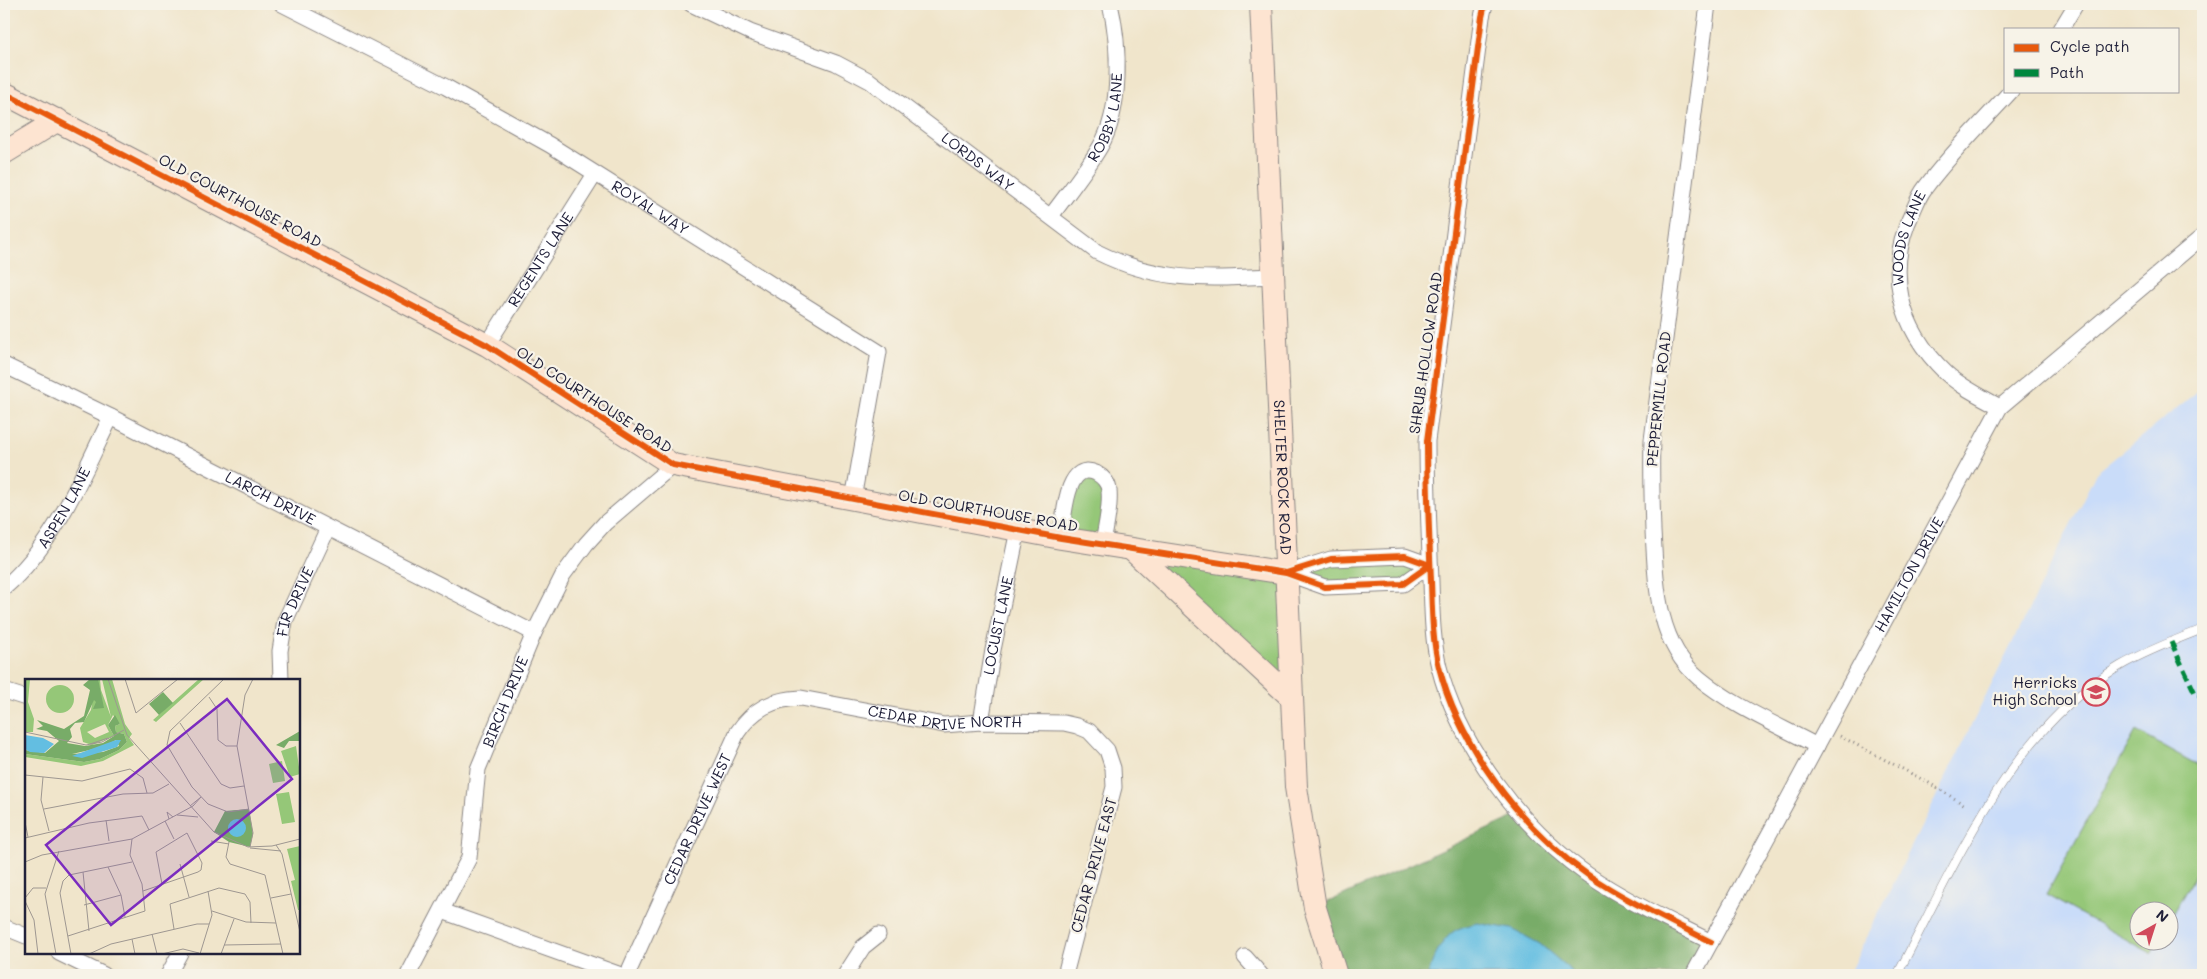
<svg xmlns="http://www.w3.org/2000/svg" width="2207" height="979" viewBox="0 0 2207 979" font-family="Mali,sans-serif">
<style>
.built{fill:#c9dcf9;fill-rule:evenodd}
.green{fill:#95c778;stroke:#5c745a}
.forest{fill:#78ac68;stroke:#4d6752}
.water{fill:#63bee1;stroke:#42708e}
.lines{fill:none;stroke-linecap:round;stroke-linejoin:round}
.lane-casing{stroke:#898483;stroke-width:9}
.street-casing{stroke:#898483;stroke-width:17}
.secondary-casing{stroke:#898483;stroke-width:24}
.path{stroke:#898483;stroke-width:3;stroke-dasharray:1 4;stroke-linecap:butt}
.lane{stroke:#fff;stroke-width:8}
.street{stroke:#fff;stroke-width:15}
.secondary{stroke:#fde4d1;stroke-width:22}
.quiet{stroke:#00873e;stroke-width:5;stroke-dasharray:10 5;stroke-linecap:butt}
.cycleway-casing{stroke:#f7f3e8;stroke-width:9}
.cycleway{stroke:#e8590c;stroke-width:6}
.labels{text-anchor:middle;stroke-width:4.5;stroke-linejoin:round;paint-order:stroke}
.street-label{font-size:15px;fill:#22223b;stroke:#f7f3e8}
.poi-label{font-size:15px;fill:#22223b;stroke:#f7f3e8;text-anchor:end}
.inset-road{fill:none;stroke:#9e9791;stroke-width:1}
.view{fill:#7b2cbf;fill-opacity:0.15;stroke:#7b2cbf;stroke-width:2.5}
.inset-edge{fill:none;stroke:#22223b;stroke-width:2.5}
</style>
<rect width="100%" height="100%" fill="#f7f3e8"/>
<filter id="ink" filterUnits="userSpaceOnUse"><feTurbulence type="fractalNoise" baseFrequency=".02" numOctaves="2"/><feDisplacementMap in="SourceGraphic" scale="10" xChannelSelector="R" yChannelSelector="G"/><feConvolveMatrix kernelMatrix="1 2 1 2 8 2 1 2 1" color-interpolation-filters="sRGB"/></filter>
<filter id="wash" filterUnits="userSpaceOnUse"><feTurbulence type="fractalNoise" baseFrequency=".0096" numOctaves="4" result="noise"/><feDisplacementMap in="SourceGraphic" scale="20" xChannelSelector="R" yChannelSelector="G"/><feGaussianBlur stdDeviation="1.12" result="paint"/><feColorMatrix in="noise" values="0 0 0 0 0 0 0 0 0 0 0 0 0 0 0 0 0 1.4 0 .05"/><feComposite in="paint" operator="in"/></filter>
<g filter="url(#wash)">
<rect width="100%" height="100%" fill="#f0e5cb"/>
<path class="built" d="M2203,387V975H1848L2096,473ZM2140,912H2170V942H2140Z"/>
<path class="green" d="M1102,477L1103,545L1061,538L1073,478Z
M1131,549L1286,573L1331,559L1430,565L1403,584L1325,587L1287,574L1292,698Z
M2136,731L2203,768V859L2170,920V912H2140V942H2158L2151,953L2046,895Z"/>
<path class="forest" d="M1521,814L1588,875L1711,942L1693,975H1336L1315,908Z"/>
<path class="water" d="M1477,923L1512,929L1540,944L1576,975H1429C1430,961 1444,935 1458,929C1464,926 1471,925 1477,923Z"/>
</g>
<g filter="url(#ink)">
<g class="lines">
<g class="lane-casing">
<path id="lane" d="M1897,975C1955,866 2009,731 2120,666C2146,651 2175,640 2203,629"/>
</g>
<g class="street-casing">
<g id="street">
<path id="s1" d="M282,4L446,87L550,145L879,352L853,499"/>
<path id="s2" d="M691,4L750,32L836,63L870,81L1097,252C1159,283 1206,279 1273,276"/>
<path d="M1485,4L1482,17L1427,441C1427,487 1429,534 1431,581C1432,609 1432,639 1439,667C1459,746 1521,828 1588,875C1626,901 1670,921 1711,942"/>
<path d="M1708,4L1652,440C1651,470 1652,500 1653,531C1656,582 1656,642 1699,678C1734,707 1778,725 1817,746"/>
<path d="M2061,29L2076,4"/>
<path id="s3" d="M1051,216C1067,194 1086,171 1100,147C1122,110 1120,45 1110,4"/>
<path id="s4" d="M487,345L595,174"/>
<path id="s5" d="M4,365L111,417L534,633"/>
<path id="s6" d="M2000,407C1982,397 1961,387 1946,373C1899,328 1884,270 1913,211C1916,204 1920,194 1925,188C1949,155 1983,122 2011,91"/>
<path d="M1061,538C1064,520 1065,459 1096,473C1102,476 1109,483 1109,491C1111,508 1105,528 1103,545"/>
<path d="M1405,556L1430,565L1403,584L1325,587L1286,573L1331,559Z"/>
<path id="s7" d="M4,588C56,543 81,477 111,417"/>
<path id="s8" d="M281,680L280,651L285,621L328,528"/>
<path d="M4,691L26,698"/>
<path id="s9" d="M981,722L993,650L1018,530"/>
<path d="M442,911L621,975"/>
<path d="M4,927L26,936"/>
<path d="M59,953L104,975"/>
<path d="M1245,957L1261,975"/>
<path d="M168,975L180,953"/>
<path id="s10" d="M408,975L469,858L478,769L534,633L563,575L586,544L605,523L673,465"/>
<path id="s11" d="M627,975L737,733C753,709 772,699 801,698L944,725L981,722L1064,723L1077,726L1089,731L1107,750L1113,768L1114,787L1065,975"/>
<path d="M845,975L863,947L878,935"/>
<path id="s12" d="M1693,975L2000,407L2203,236"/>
</g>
</g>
<g class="secondary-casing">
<g id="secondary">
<path id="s13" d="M1261,4L1296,787L1315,908L1336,975"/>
<path d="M4,93L487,345L673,465L1061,538L1286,573"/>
<path d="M4,153L58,120"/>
<path d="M1131,549L1292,698"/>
</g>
</g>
<path class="path" d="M1840,736L1929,783L1965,805"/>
<use href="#lane" class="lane"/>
<use href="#street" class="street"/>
<use href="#secondary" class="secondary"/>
<path class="quiet" d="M2171,642L2196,695L2203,696"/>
<g class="cycleway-casing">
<path id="cycleway" d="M1485,4L1482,17L1427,441C1427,487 1429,534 1431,581C1432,609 1432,639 1439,667C1459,746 1521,828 1588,875C1626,901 1670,921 1711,942
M4,93L487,345L673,465L1061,538L1286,573L1325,587L1403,584L1430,565L1405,556L1331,559L1286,573"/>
</g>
<use href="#cycleway" class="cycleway"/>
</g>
</g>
<defs>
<g id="school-ring" transform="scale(1.4375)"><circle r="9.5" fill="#f7f3e8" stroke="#d1495b" stroke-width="1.5"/><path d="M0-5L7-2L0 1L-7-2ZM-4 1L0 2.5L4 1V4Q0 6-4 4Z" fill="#d1495b"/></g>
</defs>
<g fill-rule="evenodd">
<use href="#school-ring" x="2096" y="692"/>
</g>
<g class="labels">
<g class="street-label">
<text dy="5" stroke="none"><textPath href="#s3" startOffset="115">ROBBY LANE</textPath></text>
<text dy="5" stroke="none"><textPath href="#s2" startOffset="330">LORDS WAY</textPath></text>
<text transform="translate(240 201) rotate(28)" y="5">OLD COURTHOUSE ROAD</text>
<text dy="5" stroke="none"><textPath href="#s1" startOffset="421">ROYAL WAY</textPath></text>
<text dy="5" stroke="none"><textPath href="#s6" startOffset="214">WOODS LANE</textPath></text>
<text dy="5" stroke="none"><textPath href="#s4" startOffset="101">REGENTS LANE</textPath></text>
<text transform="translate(1426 353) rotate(-82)" y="5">SHRUB HOLLOW ROAD</text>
<text transform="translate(1659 399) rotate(-84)" y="5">PEPPERMILL ROAD</text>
<text transform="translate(594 400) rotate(33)" y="5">OLD COURTHOUSE ROAD</text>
<text dy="5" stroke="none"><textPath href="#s13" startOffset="474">SHELTER ROCK ROAD</textPath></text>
<text dy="5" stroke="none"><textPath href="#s5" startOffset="298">LARCH DRIVE</textPath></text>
<text dy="5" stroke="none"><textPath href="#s7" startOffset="101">ASPEN LANE</textPath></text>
<text transform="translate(988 511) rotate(10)" y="5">OLD COURTHOUSE ROAD</text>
<text dy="5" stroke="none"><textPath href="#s12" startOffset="455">HAMILTON DRIVE</textPath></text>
<text dy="5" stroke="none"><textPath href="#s8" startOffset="81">FIR DRIVE</textPath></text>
<text dy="5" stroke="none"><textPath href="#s9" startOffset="98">LOCUST LANE</textPath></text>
<text dy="5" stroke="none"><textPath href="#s10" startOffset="294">BIRCH DRIVE</textPath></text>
<text dy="5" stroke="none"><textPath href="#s11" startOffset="488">CEDAR DRIVE NORTH</textPath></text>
<text dy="5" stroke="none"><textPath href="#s11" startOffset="171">CEDAR DRIVE WEST</textPath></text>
<text transform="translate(1094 865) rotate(-75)" y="5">CEDAR DRIVE EAST</text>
</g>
<g class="poi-label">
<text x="2077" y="688">Herricks<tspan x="2077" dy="17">High School</tspan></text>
</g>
</g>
<g transform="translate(25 679)">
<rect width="275" height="275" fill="#f0e5cb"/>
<path d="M0,0H5L3,23L9,40L8,53H0ZM71,0H75L76,11L86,38L77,0H87L100,45L107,55L104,59L109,66L78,82L56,87L0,78V75L59,83L75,80L94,71L102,63L99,55L91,53L90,47L95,45L88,36L83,46L89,57L67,66L58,63L55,49L66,31ZM80,45L84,53L70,59L62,53ZM174,0H179L131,43L128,41ZM21 20a14 14 0 1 1 28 0a14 14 0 1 1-28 0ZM271,67L275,95L265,98L256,72ZM257,82L260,102L248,104L244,85ZM264,113L270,143L257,145L251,115ZM275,167V231H273L266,202L270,201L262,170Z" fill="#95c778" fill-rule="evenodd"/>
<path d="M65,0H73L79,29L68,30L71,23L69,21L59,43L50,44L45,50L47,58L42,64L36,63L60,67L78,64L89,57L83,46L90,36L95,45L90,47L91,53L99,55L102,63L94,71L75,80L59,83L0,75V71L20,74L34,62L22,52L11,50L18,47L12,41L39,50L59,37L65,11L58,6ZM91,61L94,67L78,73L47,75L78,68ZM138,13L148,24L134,36L124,25ZM275,52V62H264L259,69L251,66ZM224,130L228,155L225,168L204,163L189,153L200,132Z" fill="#78ac68" fill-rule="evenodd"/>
<path d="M0,56L18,59L29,65L19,74L5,73L0,70ZM91,61H96L92,68L57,79L47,77ZM203 149a9 9 0 1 1 18 0a9 9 0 1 1-18 0Z" fill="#63bee1"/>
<path class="inset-road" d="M83,0L102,56L189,153L223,168L247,167L275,160M100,0L111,34L153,0M199,0L145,52L142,66L167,108L183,125L203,133L224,130M184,18L192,30L193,61L201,67H212M155,44L196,105L205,109L219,107M0,53L61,66L77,63L99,51M65,65L83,59M0,96L57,102L105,90L118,99L122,114M18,98L16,121L24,152M19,130L98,115L128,114L144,105M152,136L173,138M144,140L142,133L148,138M81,141L84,162M140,142L149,160M0,143L3,158M0,159L64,144L117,137L124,151M186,162L204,165M204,163L201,178L205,185L240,196L258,275M251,166L257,175L275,253M225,168L228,154L212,67L220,16L228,0M225,169L256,172M0,183L17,176L107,160L168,127L176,118L165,127M155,185L164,218M83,188L96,216L100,238M58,193L64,252M118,212L173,193L176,191L177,184L162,154L131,173L137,205M0,219L8,209H21M246,219L266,215M0,222L9,241L13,275M59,226L96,216M187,232L221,243L251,244M149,250L145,225L194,209L220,215L225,223L226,244M127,255L132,275M43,257L120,232L117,205L105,176L107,160M107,260L110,275M199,266L256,265M31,275L20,215L34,172M46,275L35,214L38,202L44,196L107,183M64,275L86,265L172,245H184M137,275L158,270L174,274M175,275L187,236L183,212M196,275L209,240"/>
<path class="view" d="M202,20L267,100L86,246L21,166Z"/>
<rect width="275" height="275" class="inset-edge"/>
</g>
<rect width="2207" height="979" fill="none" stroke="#f7f3e8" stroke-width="20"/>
<rect x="2004" y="28" width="175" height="65" fill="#f7f3e8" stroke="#a29fa3"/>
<rect x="2014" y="44" width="25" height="8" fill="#e8590c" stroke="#a29fa3"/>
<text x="2050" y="52" font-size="15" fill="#22223b">Cycle path</text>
<rect x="2014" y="69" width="25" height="8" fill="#00873e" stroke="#a29fa3"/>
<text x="2050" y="78" font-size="15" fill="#22223b">Path</text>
<g transform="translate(2154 926) rotate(39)"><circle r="24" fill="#f7f3e8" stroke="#a29fa3"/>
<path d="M0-4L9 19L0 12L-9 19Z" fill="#d1495b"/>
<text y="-8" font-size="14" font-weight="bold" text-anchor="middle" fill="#22223b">N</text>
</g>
</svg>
